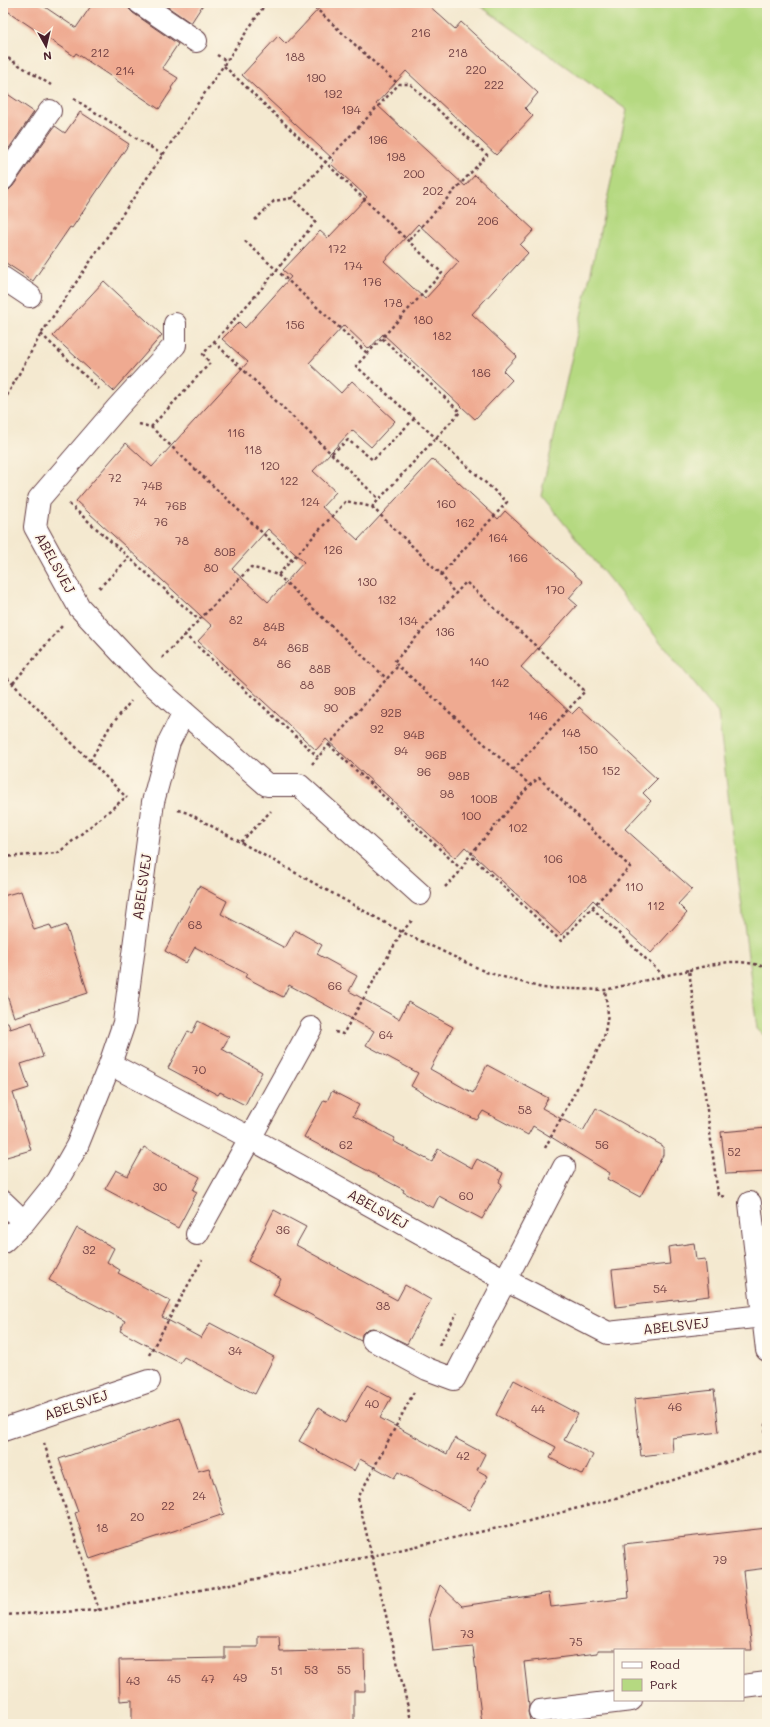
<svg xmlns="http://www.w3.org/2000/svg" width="770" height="1727" viewBox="0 0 770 1727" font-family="Mali,sans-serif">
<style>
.green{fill:#b5d981;stroke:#807c56}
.building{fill:#efaa91;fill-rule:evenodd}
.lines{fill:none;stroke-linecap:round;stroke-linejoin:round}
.minor-casing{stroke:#643d44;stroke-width:24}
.path{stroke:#643d44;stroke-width:2.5;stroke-dasharray:3 3;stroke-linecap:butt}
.minor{stroke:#fff;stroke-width:22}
.labels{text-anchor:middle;stroke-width:3.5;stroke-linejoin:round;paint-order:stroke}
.number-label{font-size:12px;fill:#734244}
.street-label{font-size:14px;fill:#4a1f2b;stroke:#fcf5e5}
</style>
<rect width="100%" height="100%" fill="#fcf5e5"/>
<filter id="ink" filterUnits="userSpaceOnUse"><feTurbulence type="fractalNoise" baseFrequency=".025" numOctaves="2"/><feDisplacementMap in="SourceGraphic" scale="8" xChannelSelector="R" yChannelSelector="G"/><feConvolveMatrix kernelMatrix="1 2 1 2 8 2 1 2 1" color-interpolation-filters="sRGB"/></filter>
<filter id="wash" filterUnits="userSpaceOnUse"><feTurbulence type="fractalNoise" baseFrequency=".012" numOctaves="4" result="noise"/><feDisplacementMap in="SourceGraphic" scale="16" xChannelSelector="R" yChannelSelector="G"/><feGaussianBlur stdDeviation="0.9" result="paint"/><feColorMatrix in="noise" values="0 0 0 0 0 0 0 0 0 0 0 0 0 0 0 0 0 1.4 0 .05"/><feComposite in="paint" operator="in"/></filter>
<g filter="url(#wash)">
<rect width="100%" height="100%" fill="#f4e9d0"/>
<path class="green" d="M476,3H767V1038L757,1029L718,713L541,495L627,110Z"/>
<g id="blocks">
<path class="building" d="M3,3H39L76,28L93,3H128L129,9L133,13L178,44L162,68L178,78L171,88L172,89L159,109L76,53L74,56L3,8Z
M162,3H204L191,23Z
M324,3H426L455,29L461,22L538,93L525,108L533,116L496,155L406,71L376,104L465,186L475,175L534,230L520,245L528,253L472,314L517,356L503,371L512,380L475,419L383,334L369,349L344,325L309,363L341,393L352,381L395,421L371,447L352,430L313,471L336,492L322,507L358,540L433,459L498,519L505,511L583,582L569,598L577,605L521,667L572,714L579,707L657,779L643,793L651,801L625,829L692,889L678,904L687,913L651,953L593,900L561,935L465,847L455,858L326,739L316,750L198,641L212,626L76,501L126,443L152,467L248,362L222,339L239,322L245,328L291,277L283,270L320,231L328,238L367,197L331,164L334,160L242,75L278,36L286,44ZM418,224L459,262L425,299L384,261ZM268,529L304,562L268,602L232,569Z
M3,91L34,112L3,157Z
M80,112L129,144L72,228L70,227L33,281L3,261V191L9,190L13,186L55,126L65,133Z
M104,281L162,335L113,391L53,336Z
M199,886L227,901L221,914L285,948L295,930L322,945L317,954L357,976L349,991L399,1019L408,1002L453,1027L430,1069L473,1093L487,1065L548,1098L542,1108L583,1131L596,1108L663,1146V1155L640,1197L607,1179L610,1173L533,1126L528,1135L483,1111L477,1120L440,1103L411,1086L418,1073L366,1045L374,1031L289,985L283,997L245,977L247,974L195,947L186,963L165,951Z
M21,891L34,930L50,925L52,930L66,925L88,993L14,1017L3,983V896Z
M198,1021L229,1037L222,1049L262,1072L245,1105L220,1092L218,1095L168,1068L188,1031L192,1033Z
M3,1022H8L10,1029L32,1022L43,1057L21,1064L29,1088L13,1093L31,1150L3,1158Z
M332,1091L359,1105L353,1116L395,1138L393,1141L432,1162L438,1149L472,1168L477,1159L503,1173L499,1182L502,1184L482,1219L439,1196L433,1208L403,1192L404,1190L304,1137L324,1100L327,1101Z
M767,1128V1172L726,1174L721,1132Z
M144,1147L200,1177L193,1190L197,1192L178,1228L105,1189L116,1170L128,1176Z
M274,1210L306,1227L296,1245L397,1300L405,1285L431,1300L407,1344L373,1328L367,1329L362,1334L361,1341L273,1295L281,1279L248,1261Z
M77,1228L114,1248L107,1262L120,1270L118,1273L170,1301L162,1317L201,1338L210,1323L274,1357L255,1394L184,1357L180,1363L120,1331L125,1321L49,1280Z
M694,1243L696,1260L705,1259L709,1296L616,1307L612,1270L670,1264L668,1247Z
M514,1380L578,1414L564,1440L593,1455L583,1475L550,1458L556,1447L496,1415Z
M367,1385L391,1398L380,1418L447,1454L455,1438L485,1454L477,1470L488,1476L469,1510L398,1472L394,1478L360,1459L354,1471L299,1441L318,1408L345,1423Z
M714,1390L719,1432L672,1438L673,1452L641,1456L634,1399Z
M180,1418L198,1471L209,1468L224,1514L90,1559L75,1513L78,1512L59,1459Z
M767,1528V1568L743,1571L752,1650H598V1653L524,1662L529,1705L528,1712L531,1724H482L473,1647L433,1651L429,1616L440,1585L462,1606L549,1593L551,1607L629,1598L624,1544Z
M258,1636H279L280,1652L364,1650L365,1691H354V1724H132V1700L120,1701L119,1660L225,1658V1647H258Z"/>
</g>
</g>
<g filter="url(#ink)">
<use href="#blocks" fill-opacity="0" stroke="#643d44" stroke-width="1"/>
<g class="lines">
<g class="minor-casing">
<path id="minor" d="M140,3L196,41
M3,179L50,111
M3,278L30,296
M175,324V345L118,407L39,499L35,527L79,607L145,678L267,785H299L420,894
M110,1064L250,1138L505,1280L608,1333L763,1316
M3,1202L24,1222
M750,1203L767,1350
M197,1234L311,1028
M3,1242L24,1222L57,1181L77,1146L110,1064L124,1023L153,802L169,742L184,712
M373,1340L427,1369L454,1379L564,1167
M3,1430L149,1381
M743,1686L767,1683
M540,1711L631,1700"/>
</g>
<path class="path" d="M310,3L392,79L399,84H410L487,155L408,241
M3,55L51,85
M217,55L227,61
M224,66L442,273L356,366L507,502L441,574
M74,99L163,155
M255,220L274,201L292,198
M245,241L368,354
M41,334L99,389
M214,342L379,499
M3,413L4,401L41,334L266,3
M139,424L151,427L292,561
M151,427L210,363L203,354L257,294L316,221L292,198L399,84
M332,453L348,440L373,460L414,419
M69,504L199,620
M372,507L441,574L455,594
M278,575L387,679
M99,588L129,558
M184,634L318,757
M162,658L251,567L278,575L346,501L372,507L460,412L382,338
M3,674L127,798
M13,683L62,626
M329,745L461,869
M90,761L109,728L131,701
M312,764L398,666
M513,770L585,691L466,582L394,662L530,785
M178,810L188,813L402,932L486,972L542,988L605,990L689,970L718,1195L725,1197
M241,842L271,811
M3,857L58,853L126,797
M445,887L458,874L470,855L530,785L539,778L630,867L561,941L470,855
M592,908L664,976
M689,970C718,963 738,957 767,968
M335,1032L343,1034L402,932L413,919
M545,1148L604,1038L608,1014L605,990
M439,1345L457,1313
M149,1355L202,1260
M414,1392L358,1498L411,1720L417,1724
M44,1443L99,1610
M767,1450L765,1425L767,1422
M3,1615L99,1610L372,1556L529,1521L631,1494L767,1449"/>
<use href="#minor" class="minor"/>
</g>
</g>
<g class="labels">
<g class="number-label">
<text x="421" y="37">216</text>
<text x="100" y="57">212</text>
<text x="458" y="57">218</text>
<text x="295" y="61">188</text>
<text x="476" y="74">220</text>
<text x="125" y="75">214</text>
<text x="316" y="82">190</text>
<text x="494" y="89">222</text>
<text x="333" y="98">192</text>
<text x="351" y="114">194</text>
<text x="378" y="144">196</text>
<text x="396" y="161">198</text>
<text x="414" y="178">200</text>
<text x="433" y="195">202</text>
<text x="466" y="205">204</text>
<text x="488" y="225">206</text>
<text x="337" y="253">172</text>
<text x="353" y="270">174</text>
<text x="372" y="286">176</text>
<text x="393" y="307">178</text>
<text x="423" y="324">180</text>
<text x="295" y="329">156</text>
<text x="442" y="340">182</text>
<text x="481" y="377">186</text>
<text x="236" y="437">116</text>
<text x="253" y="454">118</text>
<text x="270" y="470">120</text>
<text x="115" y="482">72</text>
<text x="289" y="485">122</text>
<text x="152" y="490">74B</text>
<text x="140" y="506">74</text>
<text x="310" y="506">124</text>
<text x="446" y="508">160</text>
<text x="176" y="510">76B</text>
<text x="161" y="526">76</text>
<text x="465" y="527">162</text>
<text x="498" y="542">164</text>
<text x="182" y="545">78</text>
<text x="333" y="554">126</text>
<text x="225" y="556">80B</text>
<text x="518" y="562">166</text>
<text x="211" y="572">80</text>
<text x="367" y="586">130</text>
<text x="555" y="594">170</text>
<text x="387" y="604">132</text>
<text x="236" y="624">82</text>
<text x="408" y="625">134</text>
<text x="274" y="631">84B</text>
<text x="445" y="636">136</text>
<text x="260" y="646">84</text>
<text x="298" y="652">86B</text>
<text x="479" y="666">140</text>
<text x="284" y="668">86</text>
<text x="320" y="673">88B</text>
<text x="500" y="687">142</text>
<text x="307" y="689">88</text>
<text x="345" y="695">90B</text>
<text x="331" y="712">90</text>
<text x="391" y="717">92B</text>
<text x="538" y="720">146</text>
<text x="377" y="733">92</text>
<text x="571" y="737">148</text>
<text x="414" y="739">94B</text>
<text x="588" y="754">150</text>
<text x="401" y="755">94</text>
<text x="436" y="759">96B</text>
<text x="611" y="775">152</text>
<text x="424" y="776">96</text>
<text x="459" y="780">98B</text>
<text x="447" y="798">98</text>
<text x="484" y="803">100B</text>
<text x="471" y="820">100</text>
<text x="518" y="832">102</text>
<text x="553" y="863">106</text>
<text x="577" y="883">108</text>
<text x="634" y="891">110</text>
<text x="656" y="910">112</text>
<text x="195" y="929">68</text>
<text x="335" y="990">66</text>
<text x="386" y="1039">64</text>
<text x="199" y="1074">70</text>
<text x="525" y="1114">58</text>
<text x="346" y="1149">62</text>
<text x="602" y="1149">56</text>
<text x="734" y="1156">52</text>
<text x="160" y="1191">30</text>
<text x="466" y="1200">60</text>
<text x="283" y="1234">36</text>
<text x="89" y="1254">32</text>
<text x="660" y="1293">54</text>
<text x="383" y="1310">38</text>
<text x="235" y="1355">34</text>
<text x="372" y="1408">40</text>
<text x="675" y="1411">46</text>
<text x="538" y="1413">44</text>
<text x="463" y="1460">42</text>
<text x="199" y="1500">24</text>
<text x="168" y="1510">22</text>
<text x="137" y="1521">20</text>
<text x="102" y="1532">18</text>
<text x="720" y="1564">79</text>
<text x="467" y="1638">73</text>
<text x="576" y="1646">75</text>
<text x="311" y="1674">53</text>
<text x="344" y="1674">55</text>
<text x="277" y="1675">51</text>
<text x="240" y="1682">49</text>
<text x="174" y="1683">45</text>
<text x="208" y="1683">47</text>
<text x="133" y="1685">43</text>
</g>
<g class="street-label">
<text transform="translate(55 563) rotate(61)" y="5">ABELSVEJ</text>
<text transform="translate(142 887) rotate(-82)" y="5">ABELSVEJ</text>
<text transform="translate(378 1209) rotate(29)" y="5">ABELSVEJ</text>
<text transform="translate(676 1326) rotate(-6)" y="5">ABELSVEJ</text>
<text transform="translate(76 1405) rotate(-19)" y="5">ABELSVEJ</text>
</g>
</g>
<rect width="770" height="1727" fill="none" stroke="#fcf5e5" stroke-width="16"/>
<rect x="614" y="1649" width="130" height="52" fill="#fcf5e5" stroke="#b59f9b"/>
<rect x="622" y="1662" width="20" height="6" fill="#ffffff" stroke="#b59f9b"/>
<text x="650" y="1669" font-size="12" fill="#4a1f2b">Road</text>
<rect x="622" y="1679" width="20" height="12" fill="#b5d981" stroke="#b59f9b"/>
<text x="650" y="1689" font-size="12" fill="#4a1f2b">Park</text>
<g transform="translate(46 46) rotate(172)" stroke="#fcf5e5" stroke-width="3" paint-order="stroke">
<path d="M0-3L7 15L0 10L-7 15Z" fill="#4a1f2b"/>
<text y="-6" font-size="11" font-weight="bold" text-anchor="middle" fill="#4a1f2b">N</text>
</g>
</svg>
